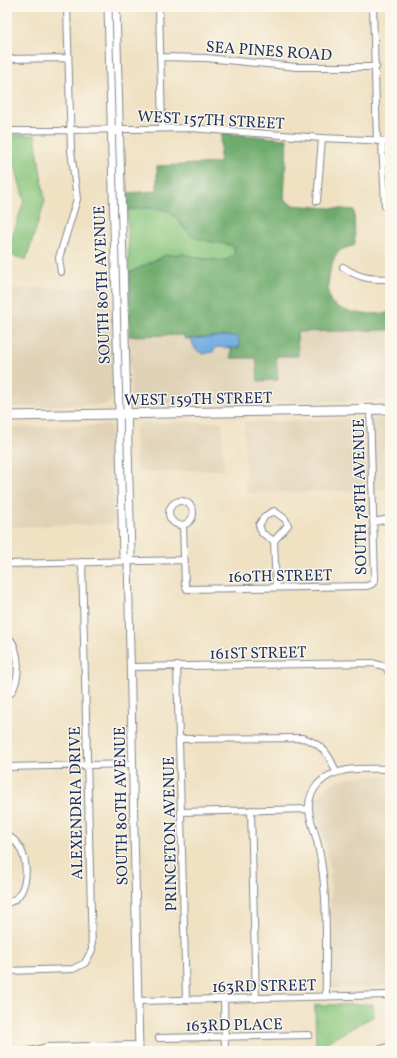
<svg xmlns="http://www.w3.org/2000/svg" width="397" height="1058" viewBox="0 0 397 1058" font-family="Vollkorn,serif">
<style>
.built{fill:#e0d2b6}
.green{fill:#87c57c;stroke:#517a6d}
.forest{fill:#6daa6c;stroke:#446c65}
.water{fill:#70aae0;stroke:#466c9f}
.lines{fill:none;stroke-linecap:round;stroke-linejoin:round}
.minor-casing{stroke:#858890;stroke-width:8}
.tertiary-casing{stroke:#858890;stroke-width:9}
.primary-casing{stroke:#858890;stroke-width:11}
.minor{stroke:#fff;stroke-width:6}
.tertiary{stroke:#fff;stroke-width:7}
.primary{stroke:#fff;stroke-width:9}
.labels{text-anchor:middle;stroke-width:3;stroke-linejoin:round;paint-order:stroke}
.street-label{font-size:16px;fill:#1b2f5e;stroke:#fbf7ec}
</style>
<rect width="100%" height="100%" fill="#fbf7ec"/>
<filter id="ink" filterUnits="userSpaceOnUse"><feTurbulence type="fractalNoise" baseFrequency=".025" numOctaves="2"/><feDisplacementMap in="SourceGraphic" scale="8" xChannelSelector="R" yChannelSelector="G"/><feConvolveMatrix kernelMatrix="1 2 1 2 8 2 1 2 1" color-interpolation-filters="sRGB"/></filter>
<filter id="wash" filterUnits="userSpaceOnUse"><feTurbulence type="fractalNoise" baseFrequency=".012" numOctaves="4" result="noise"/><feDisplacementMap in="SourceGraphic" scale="16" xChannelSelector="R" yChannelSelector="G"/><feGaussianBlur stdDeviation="0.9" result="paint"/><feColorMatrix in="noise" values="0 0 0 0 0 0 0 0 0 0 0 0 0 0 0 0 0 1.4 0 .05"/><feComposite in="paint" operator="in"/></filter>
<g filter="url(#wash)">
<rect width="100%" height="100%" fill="#efe1c2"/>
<path class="built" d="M110,286L114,396L110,402L104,405L7,407V289Z
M390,330V400L141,404L135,402L131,396L129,336L183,335L185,339H191L195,349L216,347H231V358H256L258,380H277L276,356L297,332Z
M390,418V490L246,493L244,422Z
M222,422L224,470L136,472L135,430L142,423Z
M108,425L111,429L114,524L7,527V428Z
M390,776V986L333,988L330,867L327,849L316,814V801L325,788L338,780L351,777Z"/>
<path class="green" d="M7,135H35L45,201L26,260L7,254L24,200Z
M145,208L167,210L176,217L184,229L234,246L235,253L228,260L204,259L183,254L166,255L129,273L127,210Z
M373,1004L374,1016L329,1041L316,1051L315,1005Z"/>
<path class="forest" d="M222,133L287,139L284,200L293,205L354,210L355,245C350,247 344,248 341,250C330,257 323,296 333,304C350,316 371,314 390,313V330L297,332L298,356H276L278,380L258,381L256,358H231V347L238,348L228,336L185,339L183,335L129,336V273L166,255L183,254L204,259L227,260L235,253L233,246C222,243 207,242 197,238C187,233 183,227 177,219C166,204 143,208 127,210L124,193L157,191V166L219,163Z"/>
<path class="water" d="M228,336L237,337L240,344L238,348L216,347L213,352L203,354L195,349L191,339Z"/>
</g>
<g filter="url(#ink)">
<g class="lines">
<g class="minor-casing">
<path id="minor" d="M159,7L162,127
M373,7L377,141
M160,57L206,58L297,67H376
M7,59L68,58
M7,131L190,128L322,138L390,141
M382,141L385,206L390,205
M317,201L322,138
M343,267C361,279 369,279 390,279
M61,272L59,258L77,199L71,150L67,7
M169 513a12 12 0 1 1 24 0a12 12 0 1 1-24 0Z
M373,522L390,519
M183,525L185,584L187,589L367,586L372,584L375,580L370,409
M274,541L262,533L259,525L265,516L274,511L285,519L288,525L274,541L276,588
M7,564L185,560
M7,636C21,647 22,686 7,696
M177,666L186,1000
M130,667L373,663L386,667L390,675
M179,739L303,738C322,744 329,754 336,772
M7,767L133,764
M251,810L256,999
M181,812L308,809
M7,836C31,845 33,897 7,903
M7,971L73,969L85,963L92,950L82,562
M326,997C325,943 330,882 314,830C308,813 305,799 318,784C336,765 366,769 390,769
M224,999L225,1051
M138,1001L390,995
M159,1038L309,1035
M7,1047L9,1051
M30,1051L48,1047L139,1045
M376,1051L390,1046"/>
</g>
<g class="tertiary-casing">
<path id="tertiary" d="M108,7L123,555L128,561
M116,7L131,555L128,561L139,1051"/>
</g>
<g class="primary-casing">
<path id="primary" d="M7,416L390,409"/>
</g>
<use href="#minor" class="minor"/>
<use href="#tertiary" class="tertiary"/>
<use href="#primary" class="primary"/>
</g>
</g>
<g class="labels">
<g class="street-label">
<text transform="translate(269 50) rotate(4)" y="6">SEA PINES ROAD</text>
<text transform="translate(211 119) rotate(3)" y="6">WEST 157TH STREET</text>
<text transform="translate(101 285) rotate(-92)" y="6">SOUTH 80TH AVENUE</text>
<text transform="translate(198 398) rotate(-1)" y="6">WEST 159TH STREET</text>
<text transform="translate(359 497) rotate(-91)" y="6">SOUTH 78TH AVENUE</text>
<text transform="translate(280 575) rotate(-1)" y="6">160TH STREET</text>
<text transform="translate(258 652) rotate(-1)" y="6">161ST STREET</text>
<text transform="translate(75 803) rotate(-91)" y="6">ALEXENDRIA DRIVE</text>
<text transform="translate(120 806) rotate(-91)" y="6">SOUTH 80TH AVENUE</text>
<text transform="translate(169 834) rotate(-91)" y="6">PRINCETON AVENUE</text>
<text transform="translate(264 985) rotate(-1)" y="6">163RD STREET</text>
<text transform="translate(234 1024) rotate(-1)" y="6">163RD PLACE</text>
</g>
</g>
<rect width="397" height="1058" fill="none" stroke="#fbf7ec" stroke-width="24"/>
</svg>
